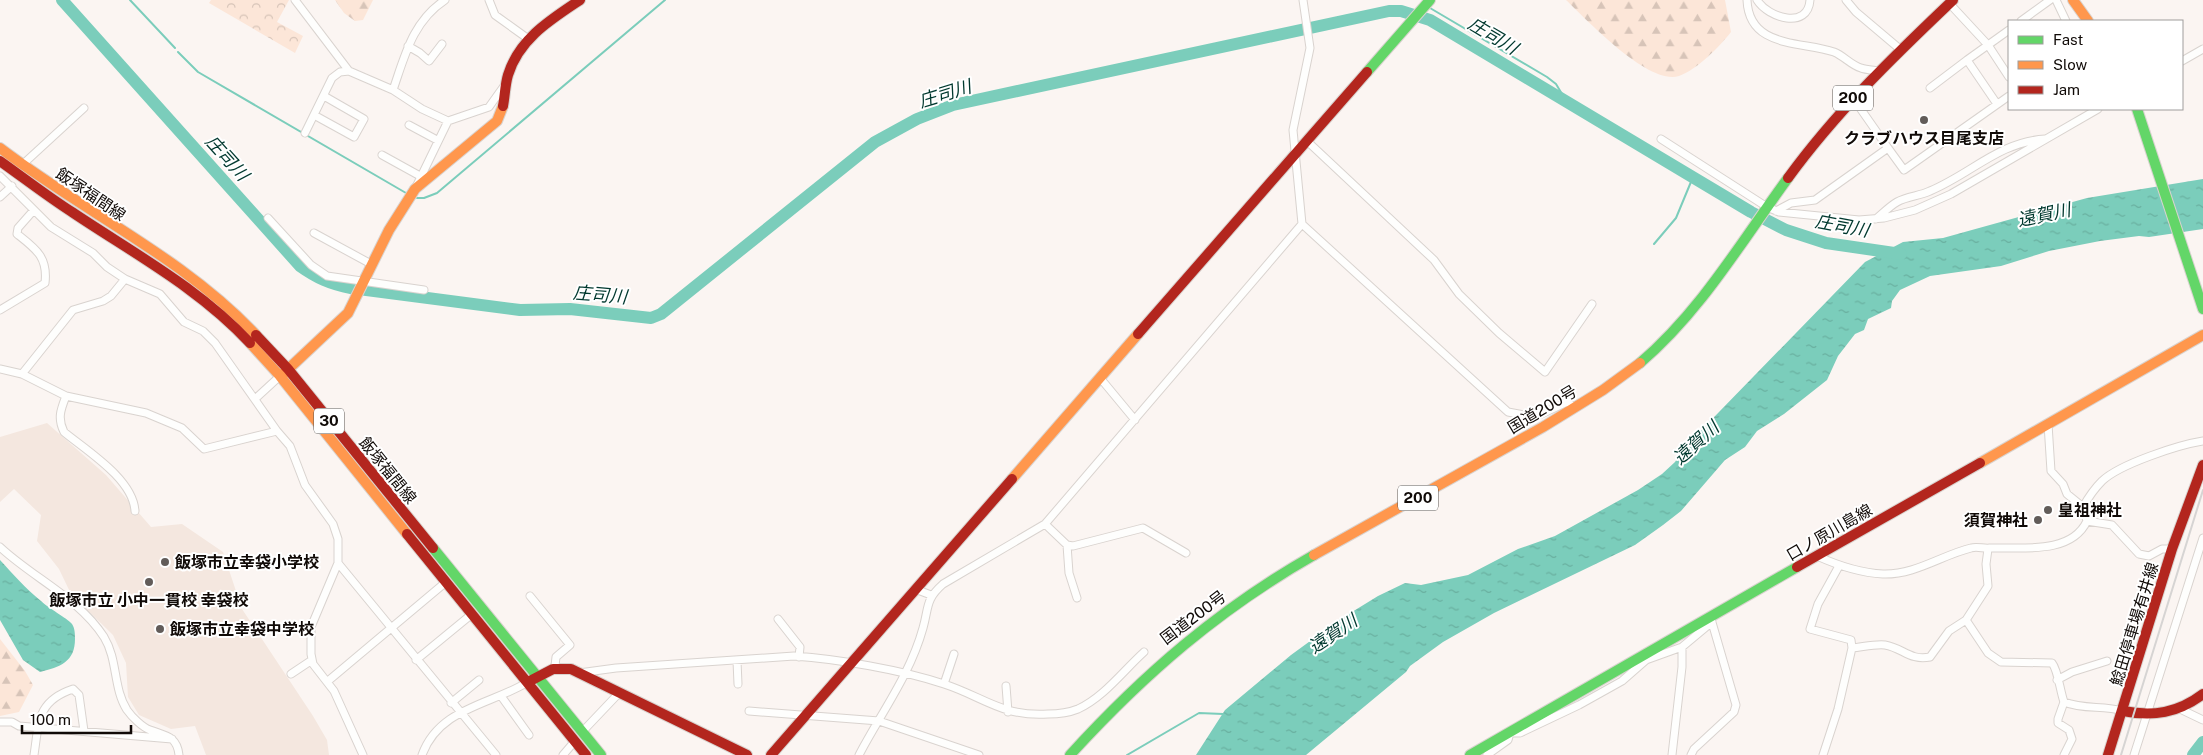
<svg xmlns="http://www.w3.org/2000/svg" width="2203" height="755" viewBox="0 0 2203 755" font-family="'Public Sans','Noto Sans JP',sans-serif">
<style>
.built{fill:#f4e7df}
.forest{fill:url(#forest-firs)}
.park{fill:url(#park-crowns)}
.water{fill:url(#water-ripples)}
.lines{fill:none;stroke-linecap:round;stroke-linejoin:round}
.stream{stroke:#7bcdbb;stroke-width:2}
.river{stroke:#7bcdbb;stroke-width:12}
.street-casing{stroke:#d9d3cf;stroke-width:9}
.fast-casing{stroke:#d9d3cf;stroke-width:12}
.slow-casing{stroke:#d9d3cf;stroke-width:12}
.jam-casing{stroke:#d9d3cf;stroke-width:12}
.street{stroke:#fefefd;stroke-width:7}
.fast{stroke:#63d668;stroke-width:10}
.slow{stroke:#ff974d;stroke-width:10}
.jam{stroke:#b3261e;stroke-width:10}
.rail{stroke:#d6d4d3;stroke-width:2}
.poi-dot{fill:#625c59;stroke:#fff;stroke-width:2}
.labels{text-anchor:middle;stroke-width:4;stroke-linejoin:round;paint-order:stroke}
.shield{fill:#fff;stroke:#585451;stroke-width:1}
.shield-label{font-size:15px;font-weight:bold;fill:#100a07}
.poi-label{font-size:16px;font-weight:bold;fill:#100a07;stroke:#fff;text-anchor:start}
.street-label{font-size:16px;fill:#100a07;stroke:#fff}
.water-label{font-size:18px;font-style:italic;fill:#00382e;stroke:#fff}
</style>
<defs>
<pattern id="forest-firs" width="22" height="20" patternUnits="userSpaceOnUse" patternTransform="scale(1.25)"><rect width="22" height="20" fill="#fce6d8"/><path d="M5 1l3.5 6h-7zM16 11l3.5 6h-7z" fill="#d7c4b8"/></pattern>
<pattern id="park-crowns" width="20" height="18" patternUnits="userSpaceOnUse" patternTransform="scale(1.25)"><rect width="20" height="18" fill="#fce6d8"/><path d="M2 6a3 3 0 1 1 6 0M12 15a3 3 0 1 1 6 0" fill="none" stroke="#d7c4b8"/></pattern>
<pattern id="water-ripples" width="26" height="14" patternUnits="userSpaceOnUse" patternTransform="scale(1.25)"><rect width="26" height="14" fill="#7bcdbb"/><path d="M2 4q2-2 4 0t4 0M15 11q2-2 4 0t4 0" fill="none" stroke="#69af9f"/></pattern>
</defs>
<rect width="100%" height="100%" fill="#fbf5f2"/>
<path class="built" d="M47,423L106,475L151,527L182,524L223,552L242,609L313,716L327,740L329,755H206L195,726L171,729L139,715L128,697L126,663L113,635L71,594L59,569L37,541L41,515L14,489L0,502V437Z"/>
<path class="forest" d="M335,0H373L363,20L355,21L344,13Z
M1566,0H1725L1731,32C1719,47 1698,69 1679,76C1649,86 1587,20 1566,0Z
M0,639L25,671L33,685L19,712L0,716Z"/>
<path class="park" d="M211,0H289L277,22L303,36L295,53L209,3Z"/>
<path class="water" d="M2203,179V229L2149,237L2139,236L2100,241L2049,251L2001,266L1930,276L1900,290L1892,301L1891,308L1868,319L1864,330L1855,334L1838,356L1827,380L1784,414L1757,431L1745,447L1725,460L1681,511L1663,525L1635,545L1494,613L1443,642L1410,666L1406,672L1306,755H1196L1225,710L1291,655L1339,620L1378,596L1405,583L1421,585L1468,575L1518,549L1555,536L1638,490L1662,474L1675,462L1684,448L1865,262L1903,242L1943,238L2087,198Z
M0,560C13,574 26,589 41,601C48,608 67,618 72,624C75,628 75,635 75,639C75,662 60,667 40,672L23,660L0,620Z"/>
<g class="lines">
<path class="stream" d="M130,0L175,48
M1430,8L1547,77L1556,84L1565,99
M178,52L198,72L406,193
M417,198H424L437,193L665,0
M1654,244L1676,218L1693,177
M1127,755L1199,713L1223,714"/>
<path class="river" d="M62,0L300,266C317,278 330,284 351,288L520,310L570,309L651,318L661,314L875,142L917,119L953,105L1389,11H1401L1430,20L1751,212L1786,230L1826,243L1901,254
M2193,755L2203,742"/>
<g class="street-casing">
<path id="street" d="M295,0L349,71L393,90L422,109L448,121L489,107L504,86
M489,0L495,15L527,38
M1303,0L1310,48L1293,130L1302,224L1508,412L1535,417L1567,402L1575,408
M1747,0C1749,48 1800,41 1834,52C1844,56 1851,65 1861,68C1866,70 1874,70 1880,71
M1757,0C1768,18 1808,30 1810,0
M1846,0L1856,12L1901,50
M2056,0L2066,21
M1949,3L1988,45L2009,77
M2021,21L2050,0
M408,46L420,53L429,61L442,44
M2182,61L2203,49
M1930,88L1967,60
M393,90C405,55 413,21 445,0
M1853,98L1888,148
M1997,104L1967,60L2009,30
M314,115L354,137L364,119L324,96
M409,125L437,140
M305,133L332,78L340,72L349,71
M1661,139L1767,207L1779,212L1859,220L1884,218L1915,210L1951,194L2098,109
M1307,141L1434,260L1459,294L1499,333L1545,372L1592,304
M382,155L420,176
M22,165L84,108
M0,176L51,227L93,253L107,267L125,279L160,294L184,322L203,331L215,343L277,431L290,446L305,485L333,524L338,539V563L311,627V654L313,664L334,691L363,755
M416,187L448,121
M0,197L12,186
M1776,211L1791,203L1815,200L1888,148L1904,170L2009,96
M268,218L311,265L327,276L424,290
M1876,219C1883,213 1890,206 1897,202C1907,196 1920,196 1930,191C1971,174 1999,142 2045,139
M314,233L371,264
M0,310L45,283C48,257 36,249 17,234L18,228L33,211
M0,369L22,374L66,396L146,413L182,428L204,449L277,431
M22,374L73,310L103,301L111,296L125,279
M1101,379L1135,420
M66,396C61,409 57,418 64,432C87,451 133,479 135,511
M255,399L280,376
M2048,424L2051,471L2063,484L2067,494L2083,507
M2087,521L2112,525L2139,554L2149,556L2162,549H2172
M1045,524L1067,545L1073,546L1143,528L1186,553
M1067,545L1069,573L1077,598
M0,547C33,578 79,598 104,637C118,660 113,688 127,710C132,717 142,727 150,730C166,736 177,736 179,755
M1817,556C1837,565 1861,573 1883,574C1915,575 1942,555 1971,548C1977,546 1984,549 1990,548C2021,547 2071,555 2087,521L2083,507C2088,498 2094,489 2102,481C2120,464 2178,445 2203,441
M338,563L496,755
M1839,566L1818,604L1810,629L1851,640L1852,648C1863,647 1874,644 1885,645C1903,648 1910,661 1930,657L1949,631L1966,620L1988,586L1986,564L1988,549
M915,589L931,595
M530,596L570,645L556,657L555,666
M778,619L800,647L799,657
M1966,620L1988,653L2001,662L2052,663C2058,670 2060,691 2064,702C2084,710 2103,705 2123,711
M416,660L472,614
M737,661L738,684
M579,673L616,668L794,656C838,659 902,670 944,684C984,697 1002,717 1048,714C1059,714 1068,713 1078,709C1104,697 1123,671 1144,652
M291,674L312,660
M2057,680L2072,672L2107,661
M328,681L446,582
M944,684L954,654
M1006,686L1008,712
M501,696L529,735
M451,703L479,680
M2180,709L2203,720
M749,711L879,721L979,755
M0,722H12L19,726L172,739
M582,732L620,692
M34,755C39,722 37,701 73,689L79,695L84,731
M422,755C439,708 490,705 528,682
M563,755L575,741
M859,755C881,713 910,675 923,628C929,607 925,600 943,584L1045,524L1302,224
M1487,755L1508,740L1510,733H1520L1579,705L1622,681L1646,660L1682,647
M1672,755L1682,667V647L1712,622
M1691,755L1694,749L1734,712L1736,705L1711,619
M1823,755L1838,709L1852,648
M2064,755L2072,739L2069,730L2058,723V719L2064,702
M2134,755L2203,538"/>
</g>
<g class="fast-casing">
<path id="fast" d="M1367,72L1430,0
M2137,109L2203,309
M1640,363C1701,311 1741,242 1788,178
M433,548L601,755
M1070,755C1144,674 1219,609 1314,555
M1470,755L1797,567"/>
</g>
<g class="slow-casing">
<path id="slow" d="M2073,0L2088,21
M0,148C84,212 184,258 256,335
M250,343L280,376L407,534
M283,374L348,313L389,230L415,189L497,121L503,106
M1980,463L2203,335
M1012,479L1138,334
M1314,555L1543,427L1603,390L1640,363"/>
</g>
<g class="jam-casing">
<path id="jam" d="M503,106C505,96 505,85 508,75C519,39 550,20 580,0
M0,161C24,178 47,196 72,212C133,253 199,288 250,343
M1788,178C1836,112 1894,56 1953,0
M1138,334L1367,72
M256,335L288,369L433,548
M407,534L586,755
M1797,567L1980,463
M528,682L553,669H571L747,755
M2123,711C2153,717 2178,713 2203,694
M771,755L1012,479
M2108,755L2172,549L2203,465"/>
</g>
<use href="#street" class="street"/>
<use href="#fast" class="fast"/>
<use href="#slow" class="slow"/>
<use href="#jam" class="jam"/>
<path class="rail" d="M2121,755L2203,490"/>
</g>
<g class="poi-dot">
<circle cx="1924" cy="120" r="5"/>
<circle cx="2048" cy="510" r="5"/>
<circle cx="2038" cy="520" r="5"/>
<circle cx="165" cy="562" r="5"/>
<circle cx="149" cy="582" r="5"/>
<circle cx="160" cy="629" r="5"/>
</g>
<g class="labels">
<g class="shield">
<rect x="1833" y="85.5" width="40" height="25" rx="4"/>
<rect x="314" y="408.5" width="30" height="25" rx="4"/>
<rect x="1398" y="485.5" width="40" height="25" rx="4"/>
</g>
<g class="shield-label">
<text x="1853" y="103">200</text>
<text x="329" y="426">30</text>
<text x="1418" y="503">200</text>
</g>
<g class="poi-label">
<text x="1924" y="144" text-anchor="middle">クラブハウス目尾支店</text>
<text x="2058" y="516">皇祖神社</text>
<text x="2028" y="526" text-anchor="end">須賀神社</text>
<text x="175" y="568">飯塚市立幸袋小学校</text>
<text x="149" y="606" text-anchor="middle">飯塚市立 小中一貫校 幸袋校</text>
<text x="170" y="635">飯塚市立幸袋中学校</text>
</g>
<g class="street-label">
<text transform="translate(91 194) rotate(34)" y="6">飯塚福間線</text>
<text transform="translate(1542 409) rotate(-31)" y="6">国道200号</text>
<text transform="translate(388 470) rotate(51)" y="6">飯塚福間線</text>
<text transform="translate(1829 532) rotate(-30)" y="6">口ノ原川島線</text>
<text transform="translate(1193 617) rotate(-37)" y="6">国道200号</text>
<text transform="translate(2134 624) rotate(-73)" y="6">鯰田停車場有井線</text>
</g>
<g class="water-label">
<text transform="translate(1493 36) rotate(31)" y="6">庄司川</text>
<text transform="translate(945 94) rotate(-17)" y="6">庄司川</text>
<text transform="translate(227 158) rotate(48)" y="6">庄司川</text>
<text transform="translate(2044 215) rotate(-12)" y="6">遠賀川</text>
<text transform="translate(1842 226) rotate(11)" y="6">庄司川</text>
<text transform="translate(600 295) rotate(5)" y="6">庄司川</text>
<text transform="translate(1696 443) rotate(-42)" y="6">遠賀川</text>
<text transform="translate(1333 634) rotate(-34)" y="6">遠賀川</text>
</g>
</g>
<rect x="2008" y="20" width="175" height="90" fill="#ffffff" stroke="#9f9d9c"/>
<rect x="2018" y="36" width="25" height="8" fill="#63d668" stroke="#9f9d9c"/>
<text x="2053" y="45" font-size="15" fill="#100a07">Fast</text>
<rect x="2018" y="61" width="25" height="8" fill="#ff974d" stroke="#9f9d9c"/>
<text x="2053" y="70" font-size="15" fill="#100a07">Slow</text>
<rect x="2018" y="86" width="25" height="8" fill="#b3261e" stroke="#9f9d9c"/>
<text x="2053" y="95" font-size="15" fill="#100a07">Jam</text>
<path d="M22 725v8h109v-8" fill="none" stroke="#100a07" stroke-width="2.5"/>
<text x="30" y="725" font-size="15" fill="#100a07" stroke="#ffffff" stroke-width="4" paint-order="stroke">100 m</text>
</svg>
